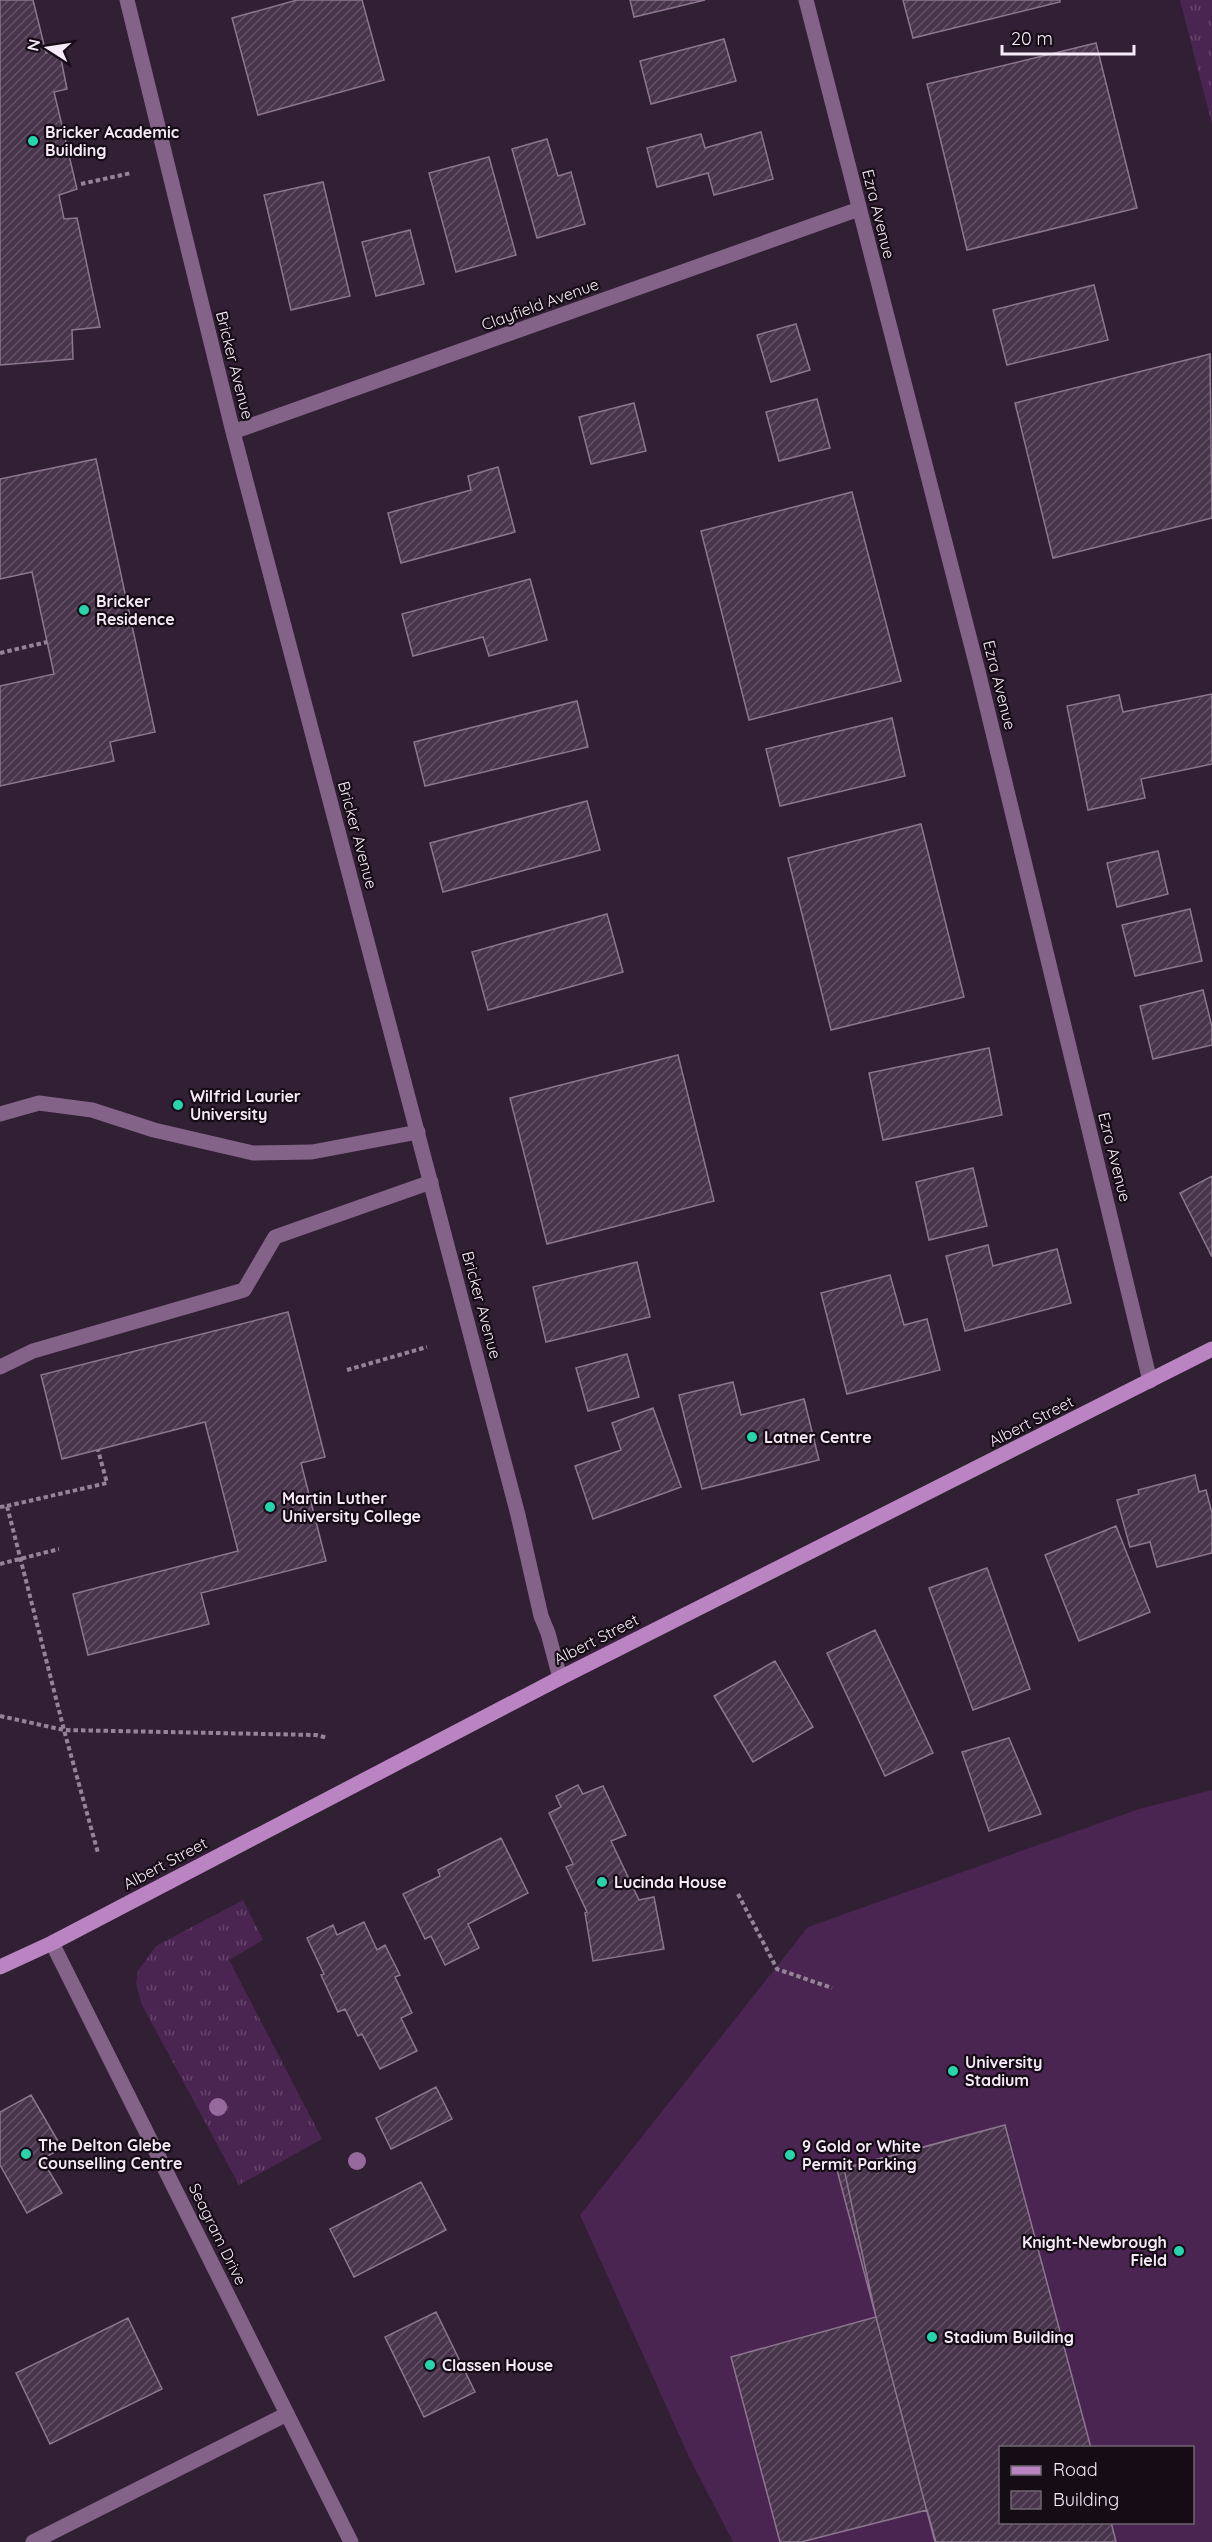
<svg xmlns="http://www.w3.org/2000/svg" width="1212" height="2542" viewBox="0 0 1212 2542" font-family="Quicksand,sans-serif">
<style>
.grass{fill:url(#grass-tufts)}
.pitch{fill:#4b2551;fill-rule:evenodd}
.building{fill:url(#building-hatch);stroke:#8c768f;stroke-width:1.5}
.lines{fill:none;stroke-linecap:round;stroke-linejoin:round}
.path{stroke:#938496;stroke-width:4;stroke-dasharray:4.5 3;stroke-linecap:butt}
.lane{stroke:#846389;stroke-width:15}
.street{stroke:#846389;stroke-width:15}
.secondary{stroke:#b984c1;stroke-width:15}
.tree{fill:#966a9c}
.poi-dot{fill:#27d5ad;stroke:#150c16;stroke-width:2}
.labels{text-anchor:middle;stroke-width:4.5;stroke-linejoin:round;paint-order:stroke}
.poi-label{font-size:16px;font-weight:bold;fill:#f6eaf8;stroke:#150c16;text-anchor:start}
.street-label{font-size:16px;fill:#f6eaf8;stroke:#150c16}
</style>
<defs>
<pattern id="grass-tufts" width="24" height="20" patternUnits="userSpaceOnUse" patternTransform="scale(1.5)"><rect width="24" height="20" fill="#4b2551"/><path d="M3 7l-1-3M5 7V3M7 7l1-3M15 17l-1-3M17 17v-4M19 17l1-3" fill="none" stroke="#66456b"/></pattern>
<pattern id="building-hatch" width="6" height="6" patternUnits="userSpaceOnUse" patternTransform="scale(1.5)"><rect width="6" height="6" fill="#48344b"/><path d="M-1 1l2-2M0 6l6-6M5 7l2-2" fill="none" stroke="#635266"/></pattern>
</defs>
<rect width="100%" height="100%" fill="#311f34"/>
<path class="grass" d="M1180,0H1212V124Z
M243,1900L263,1940L229,1960L322,2139L239,2185L142,2005L136,1983L138,1971L156,1946Z"/>
<path class="pitch" d="M1212,1790V2542H733L690,2459L580,2215L808,1927L1139,1809ZM1000,2448H1192V2522H1000Z"/>
<path class="building" d="M0,0H33L46,53L59,49L67,89L54,92L77,189L59,195L64,219L77,218L100,327L72,330L73,359L0,365Z
M297,0H362L384,80L258,115L232,18Z
M630,0H705L634,17Z
M903,0H1060V2L913,38Z
M724,39L736,81L651,104L640,61Z
M1096,43L1137,208L967,250L927,84Z
M761,132L773,179L714,195L708,173L657,187L647,148L701,134L705,148Z
M547,139L558,176L571,172L585,224L537,238L512,149Z
M489,157L516,255L456,272L429,173Z
M323,182L350,296L291,310L264,195Z
M410,230L424,284L376,296L362,242Z
M1094,285L1108,340L1007,365L993,310Z
M796,324L810,370L771,382L757,335Z
M1210,354L1212,518L1053,558L1015,403Z
M817,399L830,448L779,461L766,412Z
M634,403L646,451L591,464L579,417Z
M96,459L155,732L110,742L114,761L0,786V686L54,674L32,572L0,579V479Z
M498,467L515,532L401,563L388,513L471,490L468,476Z
M852,492L901,681L749,720L701,531Z
M530,579L547,640L489,656L483,637L413,656L402,614Z
M1212,694V764L1141,779L1145,798L1088,810L1067,706L1119,695L1123,712Z
M577,701L588,747L425,786L414,742Z
M892,718L905,776L780,806L766,749Z
M587,801L600,850L443,892L430,843Z
M921,824L964,997L831,1030L788,858Z
M1158,851L1168,894L1117,907L1107,863Z
M1190,909L1202,961L1135,976L1122,925Z
M607,914L623,972L488,1010L472,952Z
M1203,990L1212,1027V1045L1153,1059L1140,1006Z
M989,1048L1002,1115L883,1140L869,1073Z
M678,1055L714,1201L547,1244L510,1098Z
M973,1168L987,1226L929,1240L916,1182Z
M1212,1176V1257L1180,1193Z
M988,1245L993,1266L1057,1249L1071,1303L965,1331L946,1256Z
M637,1262L650,1317L546,1342L533,1287Z
M890,1275L904,1325L927,1319L940,1370L847,1394L821,1293Z
M288,1312L325,1457L301,1463L326,1561L201,1593L209,1624L88,1655L73,1594L238,1551L205,1422L62,1459L41,1375Z
M627,1354L639,1397L588,1411L576,1368Z
M733,1382L741,1415L804,1399L819,1460L702,1489L679,1395Z
M653,1408L681,1487L593,1519L575,1466L621,1450L612,1423Z
M1195,1475L1199,1492L1206,1490L1212,1513V1553L1157,1567L1150,1542L1130,1547L1117,1500L1139,1494L1138,1490Z
M1116,1526L1150,1612L1079,1641L1045,1555Z
M987,1568L1030,1689L973,1710L929,1588Z
M875,1630L933,1753L885,1776L827,1653Z
M775,1661L813,1727L753,1762L714,1696Z
M1009,1738L1041,1814L989,1831L962,1752Z
M578,1785L583,1794L603,1786L626,1835L611,1841L639,1900L654,1897L664,1949L593,1961L585,1913L587,1912L566,1867L573,1864L549,1813L561,1807L556,1796Z
M501,1838L528,1893L468,1924L479,1948L445,1965L431,1936L425,1939L403,1894L440,1876L438,1870Z
M364,1922L377,1950L385,1945L400,1975L395,1977L412,2013L401,2018L417,2051L380,2069L362,2034L358,2036L345,2009L338,2012L321,1975L324,1974L307,1938L333,1925L337,1935Z
M436,2087L452,2119L391,2149L376,2118Z
M31,2095L62,2148L42,2159L62,2193L27,2213L0,2165V2112Z
M1005,2125L1091,2448H1000V2522H1111L1116,2542H936L927,2510L801,2542H780L731,2357L876,2317L844,2169Z
M1005,2125L1091,2448H1000V2522H1111L1116,2542H935L876,2317L837,2170Z
M421,2182L446,2230L354,2277L330,2229Z
M436,2312L475,2392L424,2417L385,2337Z
M128,2318L162,2389L50,2444L16,2373Z"/>
<g class="lines">
<path class="path" d="M81,184L131,173
M0,653L47,642
M347,1370L427,1347
M7,1506L107,1483L98,1450
M0,1507L7,1506L64,1730L98,1853
M0,1564L59,1549
M0,1716L64,1730L316,1735L328,1738
M738,1894L777,1969L832,1988"/>
<path class="lane" d="M0,1114L39,1103L92,1110L154,1130L253,1153L312,1152L418,1132
M0,1367L33,1351L244,1290L275,1237L431,1182
M33,2542L287,2414"/>
<path class="street" d="M127,0L233,432L518,1515L541,1616L548,1633L560,1678
M806,0L979,675L1150,1381
M233,432L859,209
M52,1943L351,2542"/>
<path class="secondary" d="M0,1967L52,1943L560,1678L1212,1349"/>
</g>
<g class="tree">
<circle cx="218" cy="2107" r="9"/>
<circle cx="357" cy="2161" r="9"/>
</g>
<g class="poi-dot">
<circle cx="33" cy="141" r="6"/>
<circle cx="84" cy="610" r="6"/>
<circle cx="178" cy="1105" r="6"/>
<circle cx="752" cy="1437" r="6"/>
<circle cx="270" cy="1507" r="6"/>
<circle cx="602" cy="1882" r="6"/>
<circle cx="953" cy="2071" r="6"/>
<circle cx="26" cy="2154" r="6"/>
<circle cx="790" cy="2155" r="6"/>
<circle cx="1179" cy="2251" r="6"/>
<circle cx="932" cy="2337" r="6"/>
<circle cx="430" cy="2365" r="6"/>
</g>
<g class="labels">
<g class="poi-label">
<text x="45" y="138">Bricker Academic<tspan x="45" dy="18">Building</tspan></text>
<text x="96" y="607">Bricker<tspan x="96" dy="18">Residence</tspan></text>
<text x="190" y="1102">Wilfrid Laurier<tspan x="190" dy="18">University</tspan></text>
<text x="764" y="1443">Latner Centre</text>
<text x="282" y="1504">Martin Luther<tspan x="282" dy="18">University College</tspan></text>
<text x="614" y="1888">Lucinda House</text>
<text x="965" y="2068">University<tspan x="965" dy="18">Stadium</tspan></text>
<text x="38" y="2151">The Delton Glebe<tspan x="38" dy="18">Counselling Centre</tspan></text>
<text x="802" y="2152">9 Gold or White<tspan x="802" dy="18">Permit Parking</tspan></text>
<text x="1167" y="2248" text-anchor="end">Knight-Newbrough<tspan x="1167" dy="18">Field</tspan></text>
<text x="944" y="2343">Stadium Building</text>
<text x="442" y="2371">Classen House</text>
</g>
<g class="street-label">
<text transform="translate(879 214) rotate(76)" y="6">Ezra Avenue</text>
<text transform="translate(540 304) rotate(-20)" y="6">Clayfield Avenue</text>
<text transform="translate(235 365) rotate(76)" y="6">Bricker Avenue</text>
<text transform="translate(1000 685) rotate(76)" y="6">Ezra Avenue</text>
<text transform="translate(358 835) rotate(75)" y="6">Bricker Avenue</text>
<text transform="translate(1115 1157) rotate(76)" y="6">Ezra Avenue</text>
<text transform="translate(482 1305) rotate(75)" y="6">Bricker Avenue</text>
<text transform="translate(1031 1421) rotate(-27)" y="6">Albert Street</text>
<text transform="translate(596 1639) rotate(-27)" y="6">Albert Street</text>
<text transform="translate(165 1863) rotate(-28)" y="6">Albert Street</text>
<text transform="translate(218 2234) rotate(64)" y="6">Seagram Drive</text>
</g>
</g>
<rect x="999" y="2446" width="195" height="78" fill="#150c16" stroke="#6f6570" stroke-width="1.5"/>
<rect x="1011" y="2466" width="30" height="9" fill="#b984c1" stroke="#6f6570" stroke-width="1.5"/>
<text x="1053" y="2476" font-size="18" fill="#f6eaf8">Road</text>
<rect x="1011" y="2491" width="30" height="18" fill="url(#building-hatch)" stroke="#6f6570" stroke-width="1.5"/>
<text x="1053" y="2506" font-size="18" fill="#f6eaf8">Building</text>
<g transform="translate(48 48) rotate(282)" stroke="#150c16" stroke-width="4.5" paint-order="stroke">
<path d="M0-4.5L10 22L0 15L-10 22Z" fill="#f6eaf8"/>
<text y="-9" font-size="16" font-weight="bold" text-anchor="middle" fill="#f6eaf8">N</text>
</g>
<path d="M1002 45v9h132v-9" fill="none" stroke="#f6eaf8" stroke-width="3"/>
<text x="1011" y="45" font-size="18" fill="#f6eaf8" stroke="#150c16" stroke-width="4.5" paint-order="stroke">20 m</text>
</svg>
